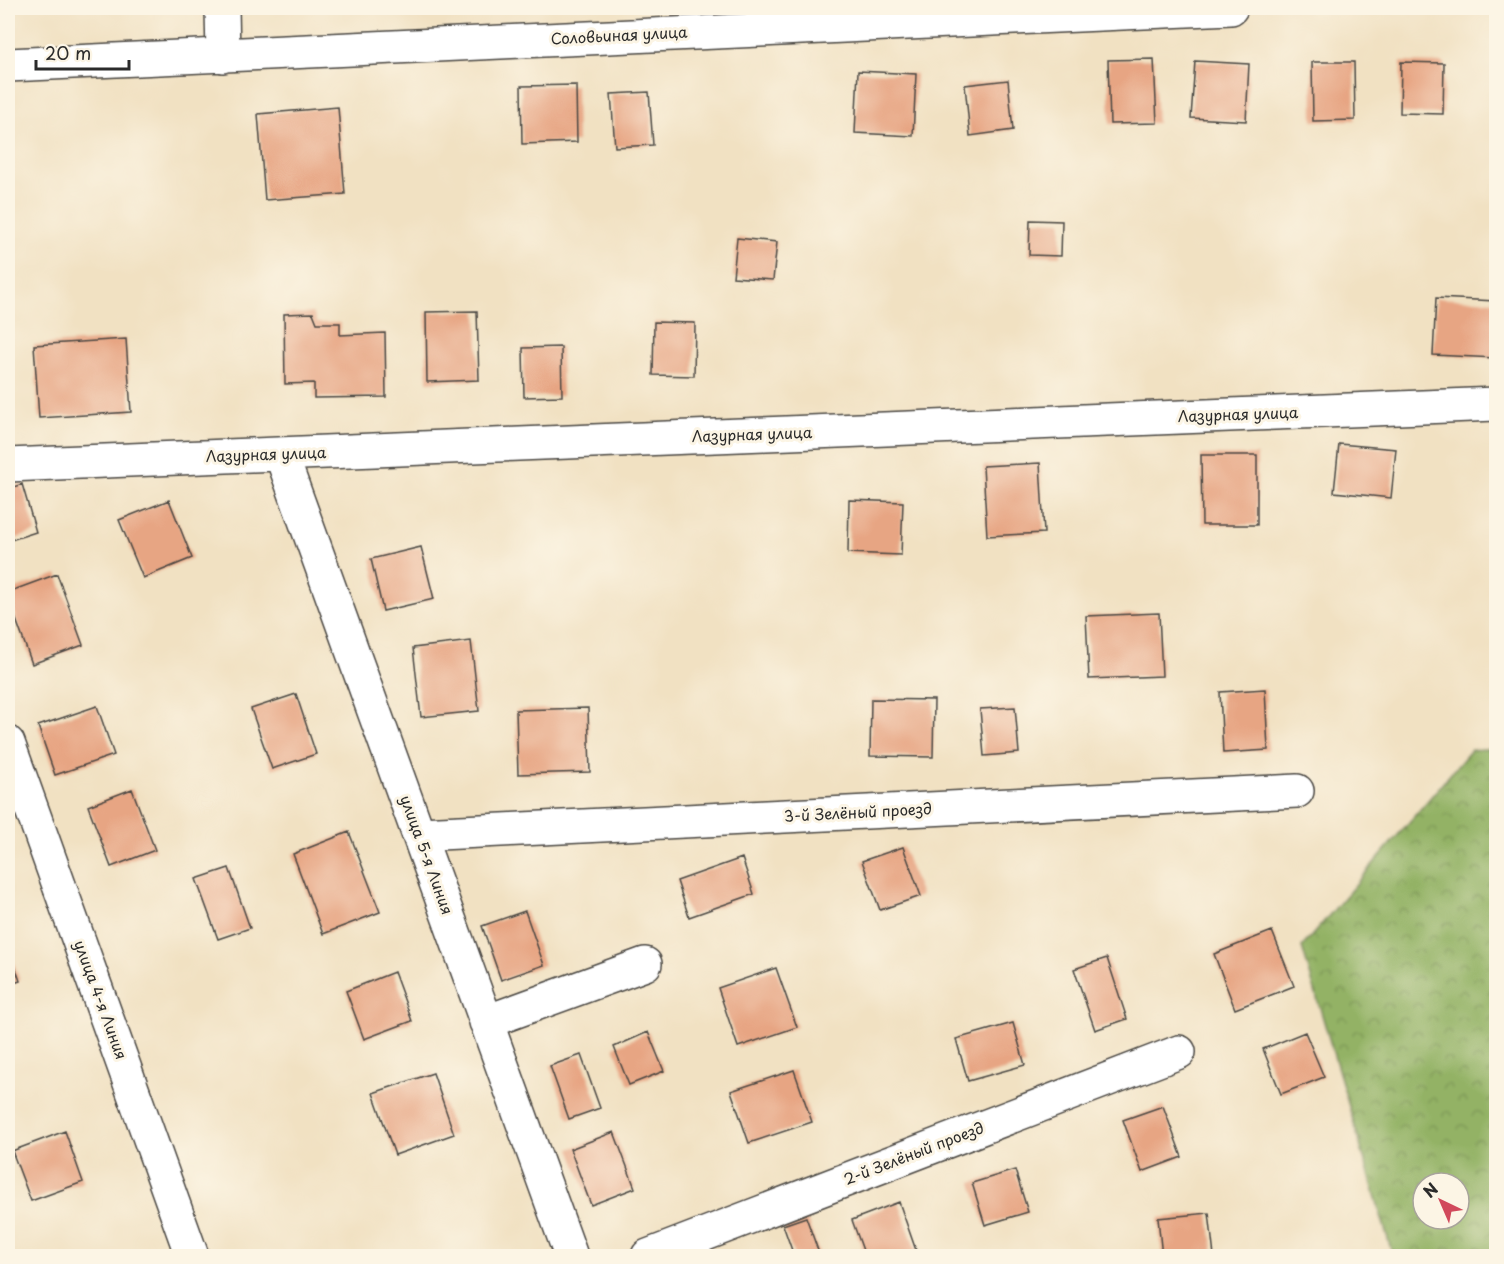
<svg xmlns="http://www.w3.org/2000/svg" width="1504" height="1264" viewBox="0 0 1504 1264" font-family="'Playpen Sans',sans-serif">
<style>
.forest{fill:url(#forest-crowns);stroke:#5f6e48;stroke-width:1.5;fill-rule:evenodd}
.building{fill:#e7a583}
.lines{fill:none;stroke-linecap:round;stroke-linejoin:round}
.minor-casing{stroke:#494642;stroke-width:36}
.minor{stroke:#fff;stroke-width:33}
.labels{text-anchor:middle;stroke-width:6;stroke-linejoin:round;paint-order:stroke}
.street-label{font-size:15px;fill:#2b2b2b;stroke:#fcf5e5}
</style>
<defs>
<pattern id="forest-crowns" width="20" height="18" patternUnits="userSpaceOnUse" patternTransform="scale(1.5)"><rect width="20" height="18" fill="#93b265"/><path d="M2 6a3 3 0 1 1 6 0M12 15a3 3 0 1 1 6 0" fill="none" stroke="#789153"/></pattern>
</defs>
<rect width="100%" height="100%" fill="#fcf5e5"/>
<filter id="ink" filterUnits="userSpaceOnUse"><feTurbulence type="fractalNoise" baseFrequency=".0167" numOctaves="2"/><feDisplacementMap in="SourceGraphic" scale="12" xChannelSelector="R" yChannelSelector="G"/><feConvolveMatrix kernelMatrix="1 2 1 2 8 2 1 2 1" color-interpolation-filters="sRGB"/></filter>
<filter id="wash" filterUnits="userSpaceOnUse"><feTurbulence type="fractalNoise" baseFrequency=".008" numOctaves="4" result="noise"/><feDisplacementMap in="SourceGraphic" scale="24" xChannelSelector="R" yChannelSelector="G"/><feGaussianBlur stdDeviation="1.35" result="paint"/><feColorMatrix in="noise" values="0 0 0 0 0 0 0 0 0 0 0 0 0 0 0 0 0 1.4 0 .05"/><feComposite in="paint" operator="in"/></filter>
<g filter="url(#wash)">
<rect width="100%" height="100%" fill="#f1e1c2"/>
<path class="forest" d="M1496,748V1256H1393L1302,947L1471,750ZM1423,1183H1459V1219H1423Z"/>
<g id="blocks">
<path class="building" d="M1154,59L1157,123L1110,124L1108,60Z
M1195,61L1249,64L1246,121L1191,118Z
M1312,62H1354L1355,120L1313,121Z
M1401,62L1444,63L1443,114L1400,113Z
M858,71L916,74L913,136L855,133Z
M1008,80L1013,130L970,136L965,85Z
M576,85L577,142L522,144L521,86Z
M649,92L653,145L615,147L611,94Z
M338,107L345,194L265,200L258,114Z
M1030,220L1062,221L1061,256L1029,255Z
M737,238L777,242L773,280L733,277Z
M1436,298L1496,301V358L1433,355Z
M477,311L479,380L427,382L426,312Z
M313,313L317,323H340V335L385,333L386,397L314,398V383L285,384L284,314Z
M654,322L695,323L694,376L653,375Z
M126,339L131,412L39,418L34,345Z
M561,347L562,396L524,397L523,348Z
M1339,444L1396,449L1391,498L1334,492Z
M1201,455H1257V525H1202Z
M1040,463L1044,533L987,536L983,466Z
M22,484L36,532L8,541V489Z
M169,500L192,558L143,578L119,520Z
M849,500L903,502L901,555L848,553Z
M421,547L434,599L383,611L371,559Z
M57,574L83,645L32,664L8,597V592Z
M1159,613L1162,676L1089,679L1086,616Z
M471,641L479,711L421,717L413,648Z
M1265,689L1268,750L1223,753L1220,692Z
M296,694L316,754L272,769L251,709Z
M871,699L934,700L933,757L870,756Z
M97,706L114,755L55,775L38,726Z
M1015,707L1019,753L984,756L980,709Z
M588,708L590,772L518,774L516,710Z
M132,789L155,850L111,867L88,806Z
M349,832L380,912L323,934L293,854Z
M903,847L921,896L880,910L862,861Z
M742,858L754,894L689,917L677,881Z
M229,868L250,928L218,939L196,879Z
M525,911L544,965L501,980L482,926Z
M1272,931L1294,986L1235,1009L1214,954Z
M8,946L20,981L8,985Z
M1107,958L1127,1019L1095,1030L1074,969Z
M776,968L797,1027L738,1047L718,988Z
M394,972L412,1021L364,1039L346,991Z
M1013,1023L1025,1065L968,1081L956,1039Z
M648,1032L664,1071L629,1085L614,1047Z
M1305,1032L1324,1077L1281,1094L1263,1049Z
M581,1055L600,1108L569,1119L550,1066Z
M794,1070L812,1122L749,1143L731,1091Z
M433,1073L454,1134L395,1155L373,1093Z
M1163,1106L1182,1157L1142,1172L1123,1120Z
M65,1131L83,1182L31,1201L12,1151Z
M614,1132L635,1188L591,1205L570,1149Z
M1015,1170L1028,1212L985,1225L972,1183Z
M899,1202L918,1256H865L852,1220Z
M1209,1213L1214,1256H1162L1158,1218Z
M806,1217L820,1256H794L783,1225Z"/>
</g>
</g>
<g filter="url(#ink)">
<use href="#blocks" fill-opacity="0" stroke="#494642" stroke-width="1.5"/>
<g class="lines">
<g class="minor-casing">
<path id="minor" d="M222,8L223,56
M8,65L1231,8
M281,454L571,1256
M8,465L1496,404
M8,743L192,1256
M419,834L1297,791
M486,1022L645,964
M648,1256L1179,1052"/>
</g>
<use href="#minor" class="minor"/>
</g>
</g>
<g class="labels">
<g class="street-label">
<text transform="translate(619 36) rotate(-3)" y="5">Соловьиная улица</text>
<text transform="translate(1238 415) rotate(-2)" y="5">Лазурная улица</text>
<text transform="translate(752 435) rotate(-2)" y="5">Лазурная улица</text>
<text transform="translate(266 455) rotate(-2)" y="5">Лазурная улица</text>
<text transform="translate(858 813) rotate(-3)" y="5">3-й Зелёный проезд</text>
<text transform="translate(426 855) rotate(70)" y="5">улица 5-я Линия</text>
<text transform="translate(100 1000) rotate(70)" y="5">улица 4-я Линия</text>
<text transform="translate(914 1154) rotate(-21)" y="5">2-й Зелёный проезд</text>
</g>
</g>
<rect width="1504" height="1264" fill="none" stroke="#fcf5e5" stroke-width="30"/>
<g transform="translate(1441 1201) rotate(316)"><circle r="28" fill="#fcf5e5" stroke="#a8a49b" stroke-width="1.5"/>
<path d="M0-4.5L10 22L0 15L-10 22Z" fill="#d1495b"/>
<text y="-9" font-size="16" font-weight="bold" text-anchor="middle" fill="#2b2b2b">N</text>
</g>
<path d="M36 60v9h93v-9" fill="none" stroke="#2b2b2b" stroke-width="3"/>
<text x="45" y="60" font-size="18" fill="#2b2b2b" stroke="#fcf5e5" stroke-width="4.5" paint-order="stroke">20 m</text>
</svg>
